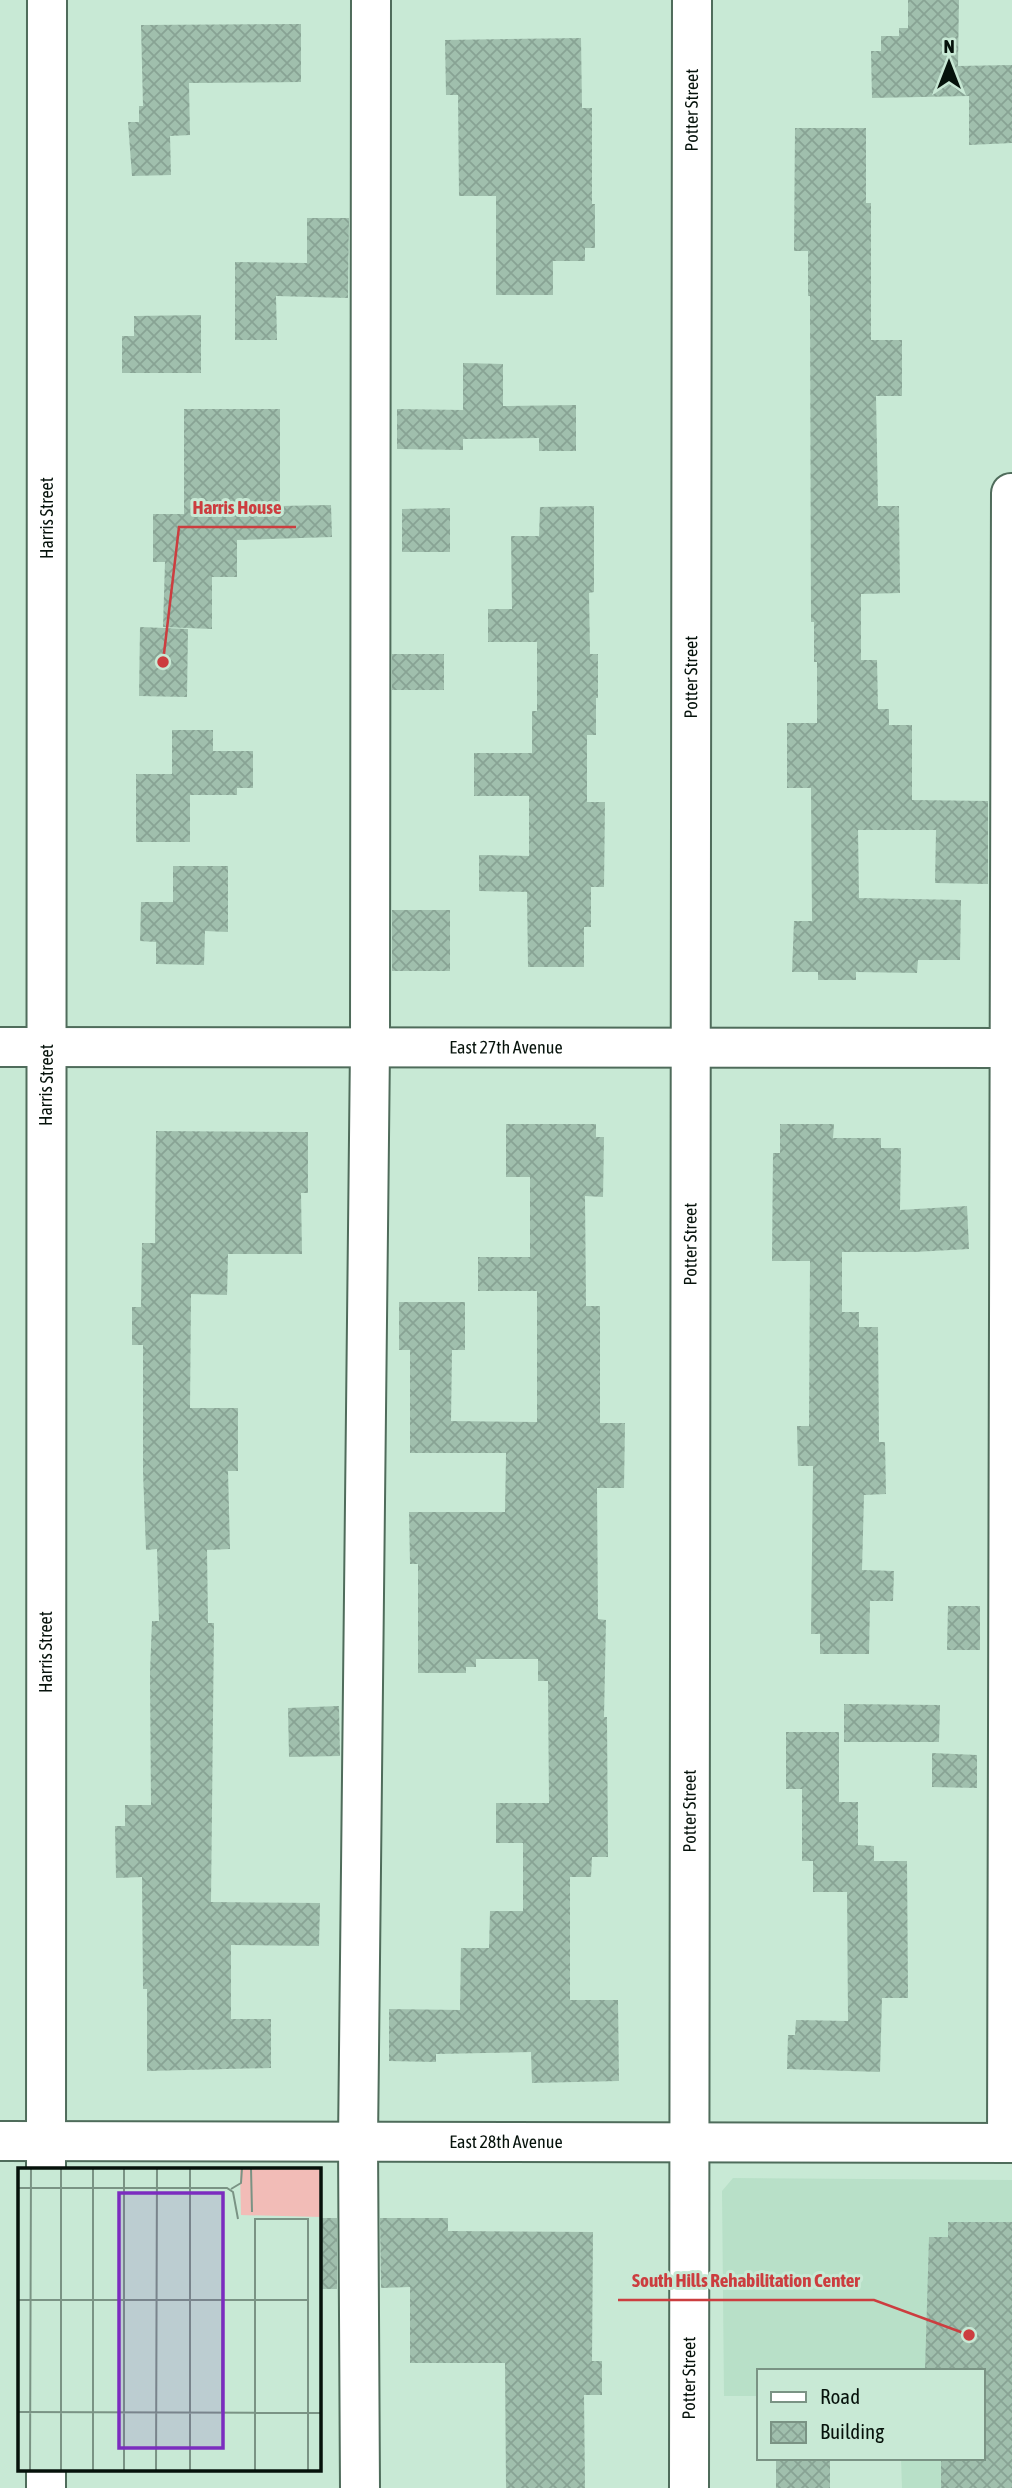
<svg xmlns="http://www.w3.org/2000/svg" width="1012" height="2488" viewBox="0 0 1012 2488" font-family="'Asap Condensed',sans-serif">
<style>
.built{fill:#b8e0c8}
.building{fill:url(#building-cross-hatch)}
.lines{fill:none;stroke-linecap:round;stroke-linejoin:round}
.minor-casing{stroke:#4f6c5b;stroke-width:42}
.minor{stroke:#fff;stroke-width:38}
.labels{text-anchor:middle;stroke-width:6;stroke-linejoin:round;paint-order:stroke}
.street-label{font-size:18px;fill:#06120b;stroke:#c8e9d5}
.inset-road{fill:none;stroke:#7a9384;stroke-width:2}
.view{fill:#7b2cbf;fill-opacity:0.15;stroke:#7b2cbf;stroke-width:3.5}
.inset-edge{fill:none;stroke:#06120b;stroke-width:3.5}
.leader{fill:none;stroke:#cc3d3f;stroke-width:2.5}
.callout-dot{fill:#cc3d3f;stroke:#c8e9d5;stroke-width:2.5}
.callout-label{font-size:19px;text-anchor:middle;font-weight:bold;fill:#cc3d3f;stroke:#c8e9d5;stroke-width:6;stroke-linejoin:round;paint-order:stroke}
</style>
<defs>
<pattern id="building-cross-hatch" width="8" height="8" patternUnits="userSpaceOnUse" patternTransform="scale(1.75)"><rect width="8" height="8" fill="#a0bfad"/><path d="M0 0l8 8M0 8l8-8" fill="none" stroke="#88a394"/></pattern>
</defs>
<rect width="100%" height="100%" fill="#c8e9d5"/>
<path class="built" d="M733,2178L1012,2180V2488H902L901,2458H982V2371H758V2396H724L722,2191Z"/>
<path class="building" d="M908,0H959L958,66L1012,65V143L969,145V96L872,98L871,51H881V36H899V28H908Z
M301,24V82L189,83L190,135L170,136L171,175L132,176L128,122H139V106H143L141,25Z
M581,38L582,108H592V204H595V248H585V261H553V295H496V196H459L458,95H446L445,40Z
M795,128H866V203H871V340H902V396H876L878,506H899L900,593L861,594V660H877L878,709H889V725H912V800L988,801V884L935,883L936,830H858L859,898L961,900L960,960H918L917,973L856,972V980H818V972H792L794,921H812L811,788H787V723H817V662H814V622H811L810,296H808V251H794Z
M307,218H349L348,298L276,296L277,340H235V262L307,263Z
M201,315V373H122V336H134V316Z
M463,363L503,364V406L576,405V451H539V438L463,439V450L397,449V409L463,410Z
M184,409H280V506L331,505L332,537L237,540V577H212V629L163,627L165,562H153V514H184Z
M594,506V592L589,593L590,654H598V698H596V735H587V802H605L604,887H591V927H584V967H528L527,892L479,891V855L529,856V796H474V753H532V711H537V642H488V609H512L511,536H539L540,507Z
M450,508V552H402V509Z
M140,627L188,629L187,697L139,696Z
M392,654H444V690H392Z
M172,730H213V751H253V788H237V795H190V842H136V774H172Z
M173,866H228V932L205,931L204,965L156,964V942L140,941L141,902H173Z
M392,910H450V971H392Z
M506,1124H596V1137H604L603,1197L585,1196L586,1306H600V1423H625L624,1488H597L598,1619L606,1620L604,1717H607L608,1857H592L591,1877H570V2000H618L619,2081L532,2083L531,2052L436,2054V2062L389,2061V2009L460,2010L461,1948H489L490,1911H523V1843H496V1803H549L548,1681H538V1659H476V1667H466V1673H418V1564H410L409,1512H505L506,1453H410V1350H399V1302H465V1350H452L451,1421L537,1422V1291H478V1257H530V1177H506Z
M780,1124H834L833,1138H881V1148H901L900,1210L967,1206L969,1249L914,1252H842V1312H859V1327H878L879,1442H885L886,1494L864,1495L862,1570L894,1571L893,1601H870L869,1654H820V1634H811L813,1466H798L797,1426H809L810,1261H772L773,1153H780Z
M156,1131L308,1132V1193H301L302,1254H228L227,1295L191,1294L190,1408H238V1471H228L230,1549L207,1550L208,1623H214L211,1902L320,1903L319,1946L231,1945V2019H271V2068L147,2071V1989H143L142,1877L116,1878L115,1826H125V1805H151L150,1673L152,1621H159L157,1549L146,1550L143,1472V1345H132V1307H141L142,1243H155Z
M948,1606H980V1650H947Z
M844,1704L940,1705L939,1742H844Z
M339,1706L340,1756L289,1757L288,1708Z
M786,1732H839V1802H858V1845L874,1846V1861H907L908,1998H882L880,2072L787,2069L788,2035H795L796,2020L848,2021L847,1892H813V1861H802V1789H786Z
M932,1753L977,1755V1788L932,1787Z
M318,2218H337V2289H318Z
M380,2218H448V2231L593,2232L592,2361H602V2395H584L585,2488H506L505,2363H410V2287L381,2288Z
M948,2222H1012V2488H941V2458H982V2371H925L929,2237H948Z
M776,2458H830V2488H776Z"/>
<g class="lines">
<g class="minor-casing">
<g id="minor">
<path id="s1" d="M0,1047L1012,1048"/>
<path id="s2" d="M0,2141L1012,2143"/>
<path d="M1007,2143L1011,493"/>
<path id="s3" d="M46,2170L47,0"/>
<path d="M46,2488V2469"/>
<path d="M360,2488L358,2142L370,1047L371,0"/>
<path id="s4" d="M689,2488L692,0"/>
</g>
</g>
<use href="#minor" class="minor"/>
</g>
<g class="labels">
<g class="street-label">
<text dy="6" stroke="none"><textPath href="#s4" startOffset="2378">Potter Street</textPath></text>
<text dy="6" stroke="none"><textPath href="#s3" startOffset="1652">Harris Street</textPath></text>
<text dy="6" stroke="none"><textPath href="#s4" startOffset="1811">Potter Street</textPath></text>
<text dy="6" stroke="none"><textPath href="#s1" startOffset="506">East 27th Avenue</textPath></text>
<text dy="6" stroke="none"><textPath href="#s3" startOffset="1085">Harris Street</textPath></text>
<text dy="6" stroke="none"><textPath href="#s4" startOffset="1244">Potter Street</textPath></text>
<text dy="6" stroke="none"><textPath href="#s3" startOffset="518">Harris Street</textPath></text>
<text dy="6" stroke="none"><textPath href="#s4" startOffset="677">Potter Street</textPath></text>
<text dy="6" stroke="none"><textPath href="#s2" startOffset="506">East 28th Avenue</textPath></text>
<text dy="6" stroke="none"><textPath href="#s4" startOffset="110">Potter Street</textPath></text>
</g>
</g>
<g transform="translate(18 2168)">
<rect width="303" height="303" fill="#c8e9d5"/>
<path d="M222,0H303V49L223,47Z" fill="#f2bcb7"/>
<path class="inset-road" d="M233,0L234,44M0,20H209L215,24L220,51M213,21L223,15L224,0M0,132H290M0,244L303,245M204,245L205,76M12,302L13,0M43,302V0M75,302V0M106,302V0M138,302L139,0M172,302V0M237,302V51H290V302"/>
<path class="view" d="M101,25H205V280H101Z"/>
<rect width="303" height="303" class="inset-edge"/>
</g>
<path class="leader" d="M163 662L179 527H296M969 2335L874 2300H618"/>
<g class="callout-dot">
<circle cx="163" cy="662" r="7"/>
<circle cx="969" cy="2335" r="7"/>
</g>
<g class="callout-label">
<text x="237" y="514">Harris House</text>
<text x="746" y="2287">South Hills Rehabilitation Center</text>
</g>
<rect x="757" y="2369" width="228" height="91" fill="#c8e9d5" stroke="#7a9384" stroke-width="2"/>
<rect x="771" y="2392" width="35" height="10" fill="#ffffff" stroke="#7a9384" stroke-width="2"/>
<text x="820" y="2404" font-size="21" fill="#06120b">Road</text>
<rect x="771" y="2422" width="35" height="21" fill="url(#building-cross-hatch)" stroke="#7a9384" stroke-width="2"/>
<text x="820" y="2439" font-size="21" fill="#06120b">Building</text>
<g transform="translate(949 63)" stroke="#c8e9d5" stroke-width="5" paint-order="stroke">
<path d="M0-5L12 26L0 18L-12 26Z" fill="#06120b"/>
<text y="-10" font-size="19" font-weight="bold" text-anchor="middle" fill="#06120b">N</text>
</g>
</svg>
